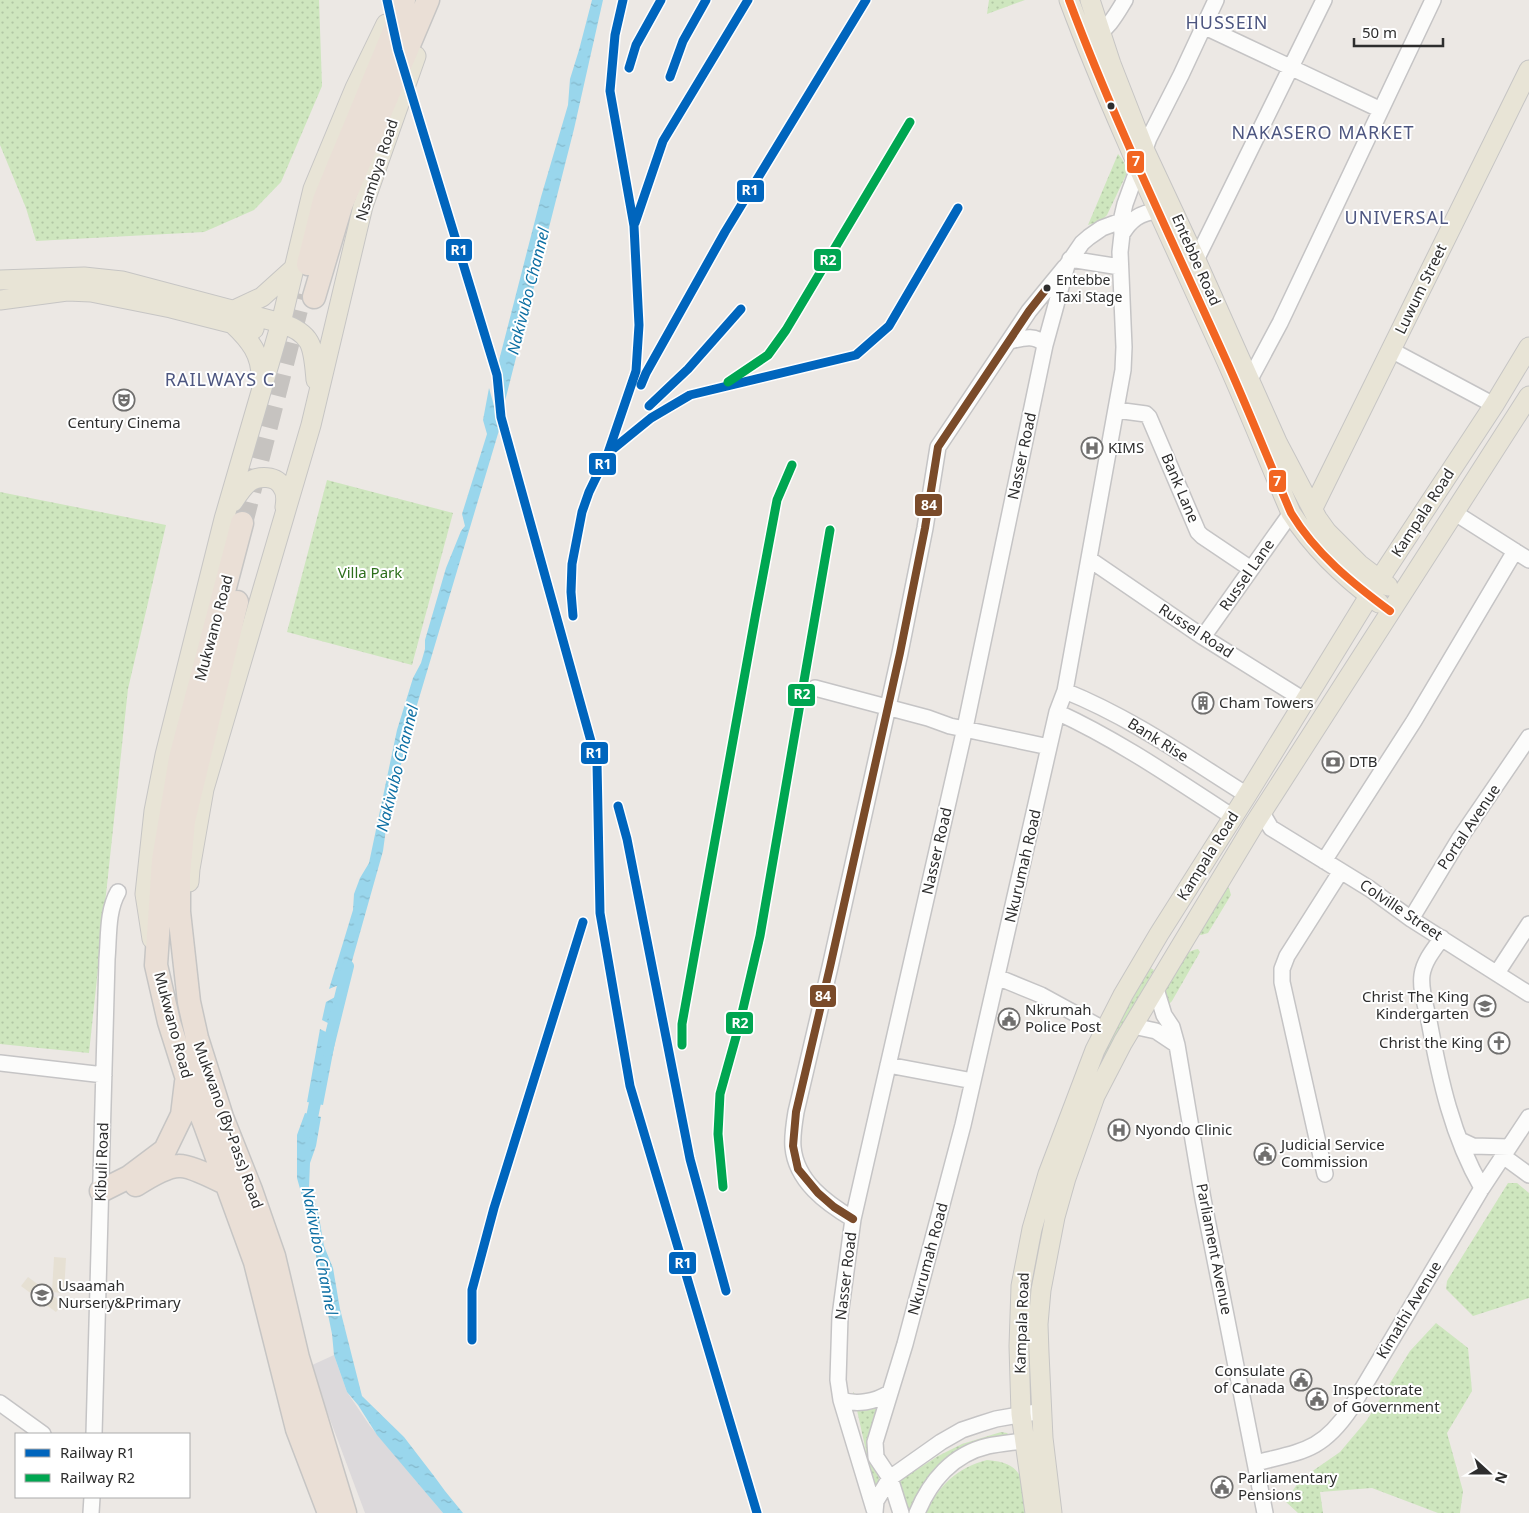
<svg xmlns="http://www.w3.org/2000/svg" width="1529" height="1513" viewBox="0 0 1529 1513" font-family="'Noto Sans',sans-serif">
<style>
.industrial{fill:#dcd9db}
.education{fill:#e6e0d3}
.grass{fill:url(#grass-dots)}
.water{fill:url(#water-ripples)}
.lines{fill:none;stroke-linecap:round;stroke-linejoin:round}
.stream{stroke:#99d6ec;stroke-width:4}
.canal{stroke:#99d6ec;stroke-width:12}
.highway-tunnel{stroke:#c6c3c0;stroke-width:22;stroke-dasharray:22 11;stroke-linecap:butt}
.minor-casing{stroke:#c5c4c5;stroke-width:18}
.major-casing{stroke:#c6c5c4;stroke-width:21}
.highway-casing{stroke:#c6c5c4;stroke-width:25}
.minor{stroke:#fcfcfb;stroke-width:15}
.major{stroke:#e8e4d6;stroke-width:19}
.highway{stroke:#eadfd6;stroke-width:22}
.bus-1-casing{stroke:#fff;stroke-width:11}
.bus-2-casing{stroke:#fff;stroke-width:11}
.bus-1{stroke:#f26522;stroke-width:8}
.bus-2{stroke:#7a4b2a;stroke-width:8}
.rail-1-casing{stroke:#fff;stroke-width:12}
.rail-2-casing{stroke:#fff;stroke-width:12}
.rail-1{stroke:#0065bd;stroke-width:9}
.rail-2{stroke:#00a651;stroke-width:9}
.bus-dot{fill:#2e2e2e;stroke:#fff;stroke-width:2}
.labels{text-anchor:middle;stroke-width:4;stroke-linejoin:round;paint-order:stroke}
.bus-label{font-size:14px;fill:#2e2e2e;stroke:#fff;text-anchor:start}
.street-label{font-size:15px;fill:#2e2e2e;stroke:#fff}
.poi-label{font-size:15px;fill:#2e2e2e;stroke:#fff;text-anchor:start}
.park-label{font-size:15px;fill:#2c6e1b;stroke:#fff}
.water-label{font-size:16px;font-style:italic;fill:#0d6fa3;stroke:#fff}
.quarter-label{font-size:18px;letter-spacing:1px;fill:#4d5680;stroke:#fff}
.line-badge{stroke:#fff;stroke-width:2}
.badge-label{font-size:14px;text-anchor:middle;font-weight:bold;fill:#fff}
</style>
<defs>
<pattern id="grass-dots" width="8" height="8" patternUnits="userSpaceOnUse" patternTransform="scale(1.25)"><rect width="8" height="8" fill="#cee6be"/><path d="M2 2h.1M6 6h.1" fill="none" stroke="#b1c6a4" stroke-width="1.8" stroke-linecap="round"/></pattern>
<pattern id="water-ripples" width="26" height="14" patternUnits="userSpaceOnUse" patternTransform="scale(1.25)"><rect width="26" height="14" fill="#99d6ec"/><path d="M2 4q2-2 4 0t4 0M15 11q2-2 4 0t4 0" fill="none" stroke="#84b8cb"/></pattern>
</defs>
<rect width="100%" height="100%" fill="#ece8e4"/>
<path class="industrial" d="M334,1355L347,1392L370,1426L443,1513H365L310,1366Z"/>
<path class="education" d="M54,1257L66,1258L64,1293L52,1292Z
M28,1277L63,1303L56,1312L21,1286Z"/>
<path class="grass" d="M0,0H319L322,86L281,182L254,210L204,232L36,241L26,208L0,145Z
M989,0H1025L987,14Z
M1118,154C1124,161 1127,166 1126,175L1107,215L1101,221L1088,225Z
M327,480L453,513L412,665L287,632Z
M0,492L166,525L128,689L89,1053L0,1044Z
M1226,886L1229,888L1231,895L1208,933L1201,935L1198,934Z
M1198,949L1200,952L1172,1001L1167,1006L1159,988C1169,974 1179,952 1198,949Z
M1149,967L1154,970L1107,1053L1078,1128L1095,1064Z
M1508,1183H1517L1529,1193V1298L1473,1316L1446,1289L1447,1281Z
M1436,1323L1468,1348L1472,1391L1447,1433L1463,1491L1460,1513H1438L1372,1488L1320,1492L1323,1513H1298L1285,1501L1301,1479L1340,1452L1367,1420L1410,1351Z
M853,1392L858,1397L882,1403C869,1434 862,1447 880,1480L875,1492Z
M1001,1432L1007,1433L1009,1435L936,1471L916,1497L911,1513H906L896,1483L938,1456L962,1444Z
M987,1460C1026,1463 1022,1481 1027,1513H926C938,1486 958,1467 987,1460Z"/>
<path class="water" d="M592,0H603L574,129L504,405L495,376L541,197L568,105L570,79L579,50Z
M489,388L500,427L414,715L388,814L383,851L352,961L348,981L329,989L353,910L354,894L360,878L369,863L397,730L413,678L421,663L425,649V640L446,568L461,531L465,526L462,514L487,434L483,420Z
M346,991L338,1028L322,1020L326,1002Z
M320,1029L336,1037L323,1105L307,1102Z
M305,1113L321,1117L316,1146L310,1163L309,1187L313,1195L319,1217L324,1246L333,1268L340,1309L362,1396L404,1437L434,1476L445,1491L463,1513H443L377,1435L358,1405L347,1392L334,1355L332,1334L309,1221L297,1178V1135Z"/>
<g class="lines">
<path class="stream" d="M497,422L503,397"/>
<path class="canal" d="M327,1051L348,966
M309,1132L318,1088"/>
<path class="highway-tunnel" d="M242,523L301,294"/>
<g class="minor-casing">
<path id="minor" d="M1203,26L1381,110
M1092,37C1108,30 1116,15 1125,0
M1122,234C1131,219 1140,213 1157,211
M1070,259L1120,267
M1191,267L1196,260L1324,0
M1010,341C1023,338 1035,334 1045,345
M1391,350L1494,405
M1249,381L1280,323L1433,0
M1116,410L1146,414L1149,417L1198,532L1202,536L1251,569
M1455,513L1529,560
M1089,559L1203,637L1304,700
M1203,637L1291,513
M815,688L928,718L950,726L1049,747
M1065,691C1130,717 1188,758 1247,795
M1057,712C1120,741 1176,780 1233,817
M1262,813L1271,828L1370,889L1411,919L1529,994
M1324,861L1414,721L1515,551
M1411,919L1460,838L1529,737
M1442,938C1434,949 1424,961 1422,975C1420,990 1426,1006 1429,1021C1440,1080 1452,1136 1482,1188
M1497,973L1529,924
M997,977L1041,995L1105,1030
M1156,989L1164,1015L1172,1027L1177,1045L1203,1199L1265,1513
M1133,1026L1156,1031L1177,1045
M0,1063L104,1075
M888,1065L973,1081
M1460,1140L1473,1146L1509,1147
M1503,1156L1529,1175
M1325,1174L1282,982V969L1287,956L1341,871
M853,1219C826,1203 796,1181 793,1147C792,1136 794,1124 796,1112L830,967L900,653L925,528L938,447L1029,311L1065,267
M841,1400C857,1405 875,1402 889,1393
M0,1403L43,1434
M94,1434L107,959C109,937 107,911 118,892
M1256,1463C1303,1451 1322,1451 1351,1408L1482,1188L1529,1117
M874,1509L841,1400L838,1380L840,1316L853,1219L965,728L1045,345L1067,265L1082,243L1089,237L1102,228L1121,221
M875,1512L876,1501L890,1478L941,1442L962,1430L980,1424L996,1419L1042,1411
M91,1513L92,1497
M901,1513L890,1478L876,1457L875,1442L905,1344L963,1125L1049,747L1057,712L1065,691L1123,370L1124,347L1120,252L1122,234L1121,221L1125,204L1149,138L1181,75L1216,0
M917,1513C930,1481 953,1454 988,1446C1003,1443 1019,1442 1035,1439"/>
</g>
<g class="major-casing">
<path id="major" d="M1069,0C1115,123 1172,240 1226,360C1249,411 1269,462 1291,513C1314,549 1345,578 1379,603
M1090,0L1111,64L1145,151L1196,260L1278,444L1317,518L1327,532L1359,564L1388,586
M0,280L84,277L122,281L281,323C314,334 313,348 316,380
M0,300L67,291L91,292L171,308L254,329
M234,310L262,297L293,269
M233,324C250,340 262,355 261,380
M233,502C237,496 242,488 248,483C258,475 277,475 283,488C287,494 286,500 285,507
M1313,508L1529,70
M189,882L190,869L204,789L311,425L363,206L416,56
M152,939L145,894L154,811L165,755L224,519L281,323L313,189L355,88L386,24
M1035,1513L1021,1414L1019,1346L1021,1286L1032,1229L1048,1174L1095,1050L1123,995L1159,934L1247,795L1379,580L1494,405L1529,347
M1052,1513L1043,1438L1039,1353L1038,1324L1041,1290L1055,1217L1066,1178L1095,1096L1123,1042L1253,826L1529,396"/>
</g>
<g class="highway-casing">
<path id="highway" d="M308,264L324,200L394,31L404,0
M314,297L341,206L428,0
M242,523L180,758L163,860L156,965L169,1022L187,1079L205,1125L255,1262L297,1429L329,1513
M237,602L184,821L179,875V912L189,1002L197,1038L222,1117L251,1190L274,1256L298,1358L345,1513
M136,1185C147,1178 166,1166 179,1166C189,1165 217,1179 227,1184
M101,1191L129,1177L165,1150L182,1115L186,1082"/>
</g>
<use href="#minor" class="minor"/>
<use href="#major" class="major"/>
<use href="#highway" class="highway"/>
<g class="bus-1-casing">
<path id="bus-1" d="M1069,0C1115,123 1172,240 1226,360C1249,411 1269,462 1291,513C1316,554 1352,583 1390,611"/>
</g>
<g class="bus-2-casing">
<path id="bus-2" d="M853,1219L834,1207L818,1193L798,1169L793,1146L796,1112L830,967L900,653L925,528L938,447L1029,311L1047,288"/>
</g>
<use href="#bus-1" class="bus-1"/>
<use href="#bus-2" class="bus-2"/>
<g class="rail-1-casing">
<path id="rail-1" d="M387,0L398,50L497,375L501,417L597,763L600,913L630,1086L757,1513
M629,68L636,45L661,0
M670,77L683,41L706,0
M635,223L663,141L748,0
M641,385L646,373L725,232L866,0
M649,406L688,369L741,309
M613,449L651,418L690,395L856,355L889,326L958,208
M573,616L571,592L572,564L582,512L589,492L608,453L636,371L639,325L634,226L610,91L615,35L623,0
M618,806L627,839L690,1159L726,1291
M472,1340V1290L494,1208L583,922"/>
</g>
<g class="rail-2-casing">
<path id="rail-2" d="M728,382L768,355L786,330L910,122
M682,1045V1024L756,612L777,500L792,465
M723,1187L718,1134L720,1094L739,1026L760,936L830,530"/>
</g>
<use href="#rail-1" class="rail-1"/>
<use href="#rail-2" class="rail-2"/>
</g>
<defs>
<g id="theatre-ring" transform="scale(1.125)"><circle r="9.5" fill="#fff" stroke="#706f6e" stroke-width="1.5"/><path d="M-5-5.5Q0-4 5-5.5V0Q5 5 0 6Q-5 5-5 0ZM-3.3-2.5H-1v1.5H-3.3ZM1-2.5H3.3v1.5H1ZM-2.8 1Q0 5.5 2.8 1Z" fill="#706f6e"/></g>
<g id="hospital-ring" transform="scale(1.125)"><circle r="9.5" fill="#fff" stroke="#706f6e" stroke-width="1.5"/><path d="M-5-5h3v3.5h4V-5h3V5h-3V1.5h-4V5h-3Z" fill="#706f6e"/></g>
<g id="building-ring" transform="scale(1.125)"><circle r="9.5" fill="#fff" stroke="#706f6e" stroke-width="1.5"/><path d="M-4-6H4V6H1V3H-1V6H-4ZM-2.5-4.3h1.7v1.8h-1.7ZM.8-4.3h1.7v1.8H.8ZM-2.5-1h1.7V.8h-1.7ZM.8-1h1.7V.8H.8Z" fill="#706f6e"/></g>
<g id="bank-ring" transform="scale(1.125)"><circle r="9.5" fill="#fff" stroke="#706f6e" stroke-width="1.5"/><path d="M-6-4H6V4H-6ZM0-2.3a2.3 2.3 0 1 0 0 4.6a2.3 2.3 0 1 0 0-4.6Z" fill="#706f6e"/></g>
<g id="school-ring" transform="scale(1.125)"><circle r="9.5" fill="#fff" stroke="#706f6e" stroke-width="1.5"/><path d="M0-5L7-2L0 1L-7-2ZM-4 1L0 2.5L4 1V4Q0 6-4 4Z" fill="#706f6e"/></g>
<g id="civic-ring" transform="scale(1.125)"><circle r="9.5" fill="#fff" stroke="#706f6e" stroke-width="1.5"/><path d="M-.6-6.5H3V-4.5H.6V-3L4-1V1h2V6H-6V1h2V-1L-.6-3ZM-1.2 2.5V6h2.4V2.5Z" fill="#706f6e"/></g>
<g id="church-ring" transform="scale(1.125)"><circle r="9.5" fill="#fff" stroke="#706f6e" stroke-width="1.5"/><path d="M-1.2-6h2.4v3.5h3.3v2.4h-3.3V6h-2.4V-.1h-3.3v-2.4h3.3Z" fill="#706f6e"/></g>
</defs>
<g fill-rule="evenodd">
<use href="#theatre-ring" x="124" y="400"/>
<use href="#hospital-ring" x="1092" y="448"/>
<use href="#building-ring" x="1203" y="703"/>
<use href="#bank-ring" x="1333" y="762"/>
<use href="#school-ring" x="1485" y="1006"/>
<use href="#civic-ring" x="1009" y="1019"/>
<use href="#church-ring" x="1499" y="1043"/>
<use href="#hospital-ring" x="1119" y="1130"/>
<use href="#civic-ring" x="1265" y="1154"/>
<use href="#school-ring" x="42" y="1295"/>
<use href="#civic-ring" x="1301" y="1380"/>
<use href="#civic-ring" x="1317" y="1399"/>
<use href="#civic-ring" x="1222" y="1487"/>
</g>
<g class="bus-dot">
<circle cx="1111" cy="106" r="4.5"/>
<circle cx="1047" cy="288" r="4.5"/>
</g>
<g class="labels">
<g class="bus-label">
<text x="1056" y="285">Entebbe<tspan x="1056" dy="17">Taxi Stage</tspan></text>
</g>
<g class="street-label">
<text transform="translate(377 170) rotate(-72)" y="5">Nsambya Road</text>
<text transform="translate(1196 260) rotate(66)" y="5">Entebbe Road</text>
<text transform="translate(1421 289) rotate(-64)" y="5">Luwum Street</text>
<text transform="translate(1022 456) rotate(-78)" y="5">Nasser Road</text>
<text transform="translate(1180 488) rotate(67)" y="5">Bank Lane</text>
<text transform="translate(1423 513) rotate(-57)" y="5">Kampala Road</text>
<text transform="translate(1247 575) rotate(-55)" y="5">Russel Lane</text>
<text transform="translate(214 628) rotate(-75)" y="5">Mukwano Road</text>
<text transform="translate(1196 631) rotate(33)" y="5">Russel Road</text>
<text transform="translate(1158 740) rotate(32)" y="5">Bank Rise</text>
<text transform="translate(1469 827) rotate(-56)" y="5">Portal Avenue</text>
<text transform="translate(937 851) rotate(-77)" y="5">Nasser Road</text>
<text transform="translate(1208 856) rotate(-58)" y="5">Kampala Road</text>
<text transform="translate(1023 866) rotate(-77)" y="5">Nkurumah Road</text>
<text transform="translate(1401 910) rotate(34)" y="5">Colville Street</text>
<text transform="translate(173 1025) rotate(75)" y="5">Mukwano Road</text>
<text transform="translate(228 1125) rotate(70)" y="5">Mukwano (By-Pass) Road</text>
<text transform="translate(102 1162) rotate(-88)" y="5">Kibuli Road</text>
<text transform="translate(1214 1249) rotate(79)" y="5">Parliament Avenue</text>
<text transform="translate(928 1259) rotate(-75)" y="5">Nkurumah Road</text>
<text transform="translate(846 1276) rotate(-83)" y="5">Nasser Road</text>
<text transform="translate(1409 1310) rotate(-59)" y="5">Kimathi Avenue</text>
<text transform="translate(1022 1323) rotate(-88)" y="5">Kampala Road</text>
</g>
<g class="poi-label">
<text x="124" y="428" text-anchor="middle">Century Cinema</text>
<text x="1108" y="453">KIMS</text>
<text x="1219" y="708">Cham Towers</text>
<text x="1349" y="767">DTB</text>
<text x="1469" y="1002" text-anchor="end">Christ The King<tspan x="1469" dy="17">Kindergarten</tspan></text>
<text x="1025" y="1015">Nkrumah<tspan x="1025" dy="17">Police Post</tspan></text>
<text x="1483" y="1048" text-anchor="end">Christ the King</text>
<text x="1135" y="1135">Nyondo Clinic</text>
<text x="1281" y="1150">Judicial Service<tspan x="1281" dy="17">Commission</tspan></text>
<text x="58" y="1291">Usaamah<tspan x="58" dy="17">Nursery&amp;Primary</tspan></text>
<text x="1285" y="1376" text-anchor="end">Consulate<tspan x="1285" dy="17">of Canada</tspan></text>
<text x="1333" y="1395">Inspectorate<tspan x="1333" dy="17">of Government</tspan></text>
<text x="1238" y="1483">Parliamentary<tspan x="1238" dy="17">Pensions</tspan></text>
</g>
<g class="park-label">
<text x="370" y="578">Villa Park</text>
</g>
<g class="water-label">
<text transform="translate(528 291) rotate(-76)" y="6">Nakivubo Channel</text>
<text transform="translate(397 768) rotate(-76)" y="6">Nakivubo Channel</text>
<text transform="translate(320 1251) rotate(79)" y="6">Nakivubo Channel</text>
</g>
<g class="quarter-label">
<text x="1227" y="29">HUSSEIN</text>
<text x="1323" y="139">NAKASERO MARKET</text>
<text x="1397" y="224">UNIVERSAL</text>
<text x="220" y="386">RAILWAYS C</text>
</g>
</g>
<g class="line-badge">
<rect x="1126" y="150" width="19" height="24" rx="5" fill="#f26522"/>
<rect x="736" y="179" width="29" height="24" rx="5" fill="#0065bd"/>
<rect x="445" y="238" width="28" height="24" rx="5" fill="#0065bd"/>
<rect x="813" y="248" width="29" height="24" rx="5" fill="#00a651"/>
<rect x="588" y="452" width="29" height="24" rx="5" fill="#0065bd"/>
<rect x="1268" y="469" width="19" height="24" rx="5" fill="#f26522"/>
<rect x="914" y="493" width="29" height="24" rx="5" fill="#7a4b2a"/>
<rect x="787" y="683" width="29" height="24" rx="5" fill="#00a651"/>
<rect x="580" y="741" width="29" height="24" rx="5" fill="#0065bd"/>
<rect x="809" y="984" width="28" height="24" rx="5" fill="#7a4b2a"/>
<rect x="725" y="1011" width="29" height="24" rx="5" fill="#00a651"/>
<rect x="668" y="1251" width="29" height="24" rx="5" fill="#0065bd"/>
</g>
<g class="badge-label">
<text x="1136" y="166">7</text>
<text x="750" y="195">R1</text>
<text x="459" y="255">R1</text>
<text x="828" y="265">R2</text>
<text x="603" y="469">R1</text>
<text x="1277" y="486">7</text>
<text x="929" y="510">84</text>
<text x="802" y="699">R2</text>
<text x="594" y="758">R1</text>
<text x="823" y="1001">84</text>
<text x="740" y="1028">R2</text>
<text x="683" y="1268">R1</text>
</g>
<rect x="15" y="1433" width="175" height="65" fill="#ffffff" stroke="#ababab"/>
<rect x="25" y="1449" width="25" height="8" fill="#0065bd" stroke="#ababab"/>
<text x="60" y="1458" font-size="15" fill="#2e2e2e">Railway R1</text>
<rect x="25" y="1474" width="25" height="8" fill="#00a651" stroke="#ababab"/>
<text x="60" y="1483" font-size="15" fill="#2e2e2e">Railway R2</text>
<g transform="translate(1489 1473) rotate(111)" stroke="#ffffff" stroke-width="4" paint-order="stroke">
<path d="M0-4L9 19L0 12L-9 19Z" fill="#2e2e2e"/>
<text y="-8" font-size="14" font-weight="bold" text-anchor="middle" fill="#2e2e2e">N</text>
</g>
<path d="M1354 38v8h89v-8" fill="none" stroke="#2e2e2e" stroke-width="2.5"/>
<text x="1362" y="38" font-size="15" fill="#2e2e2e" stroke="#ffffff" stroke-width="4" paint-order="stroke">50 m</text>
</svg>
